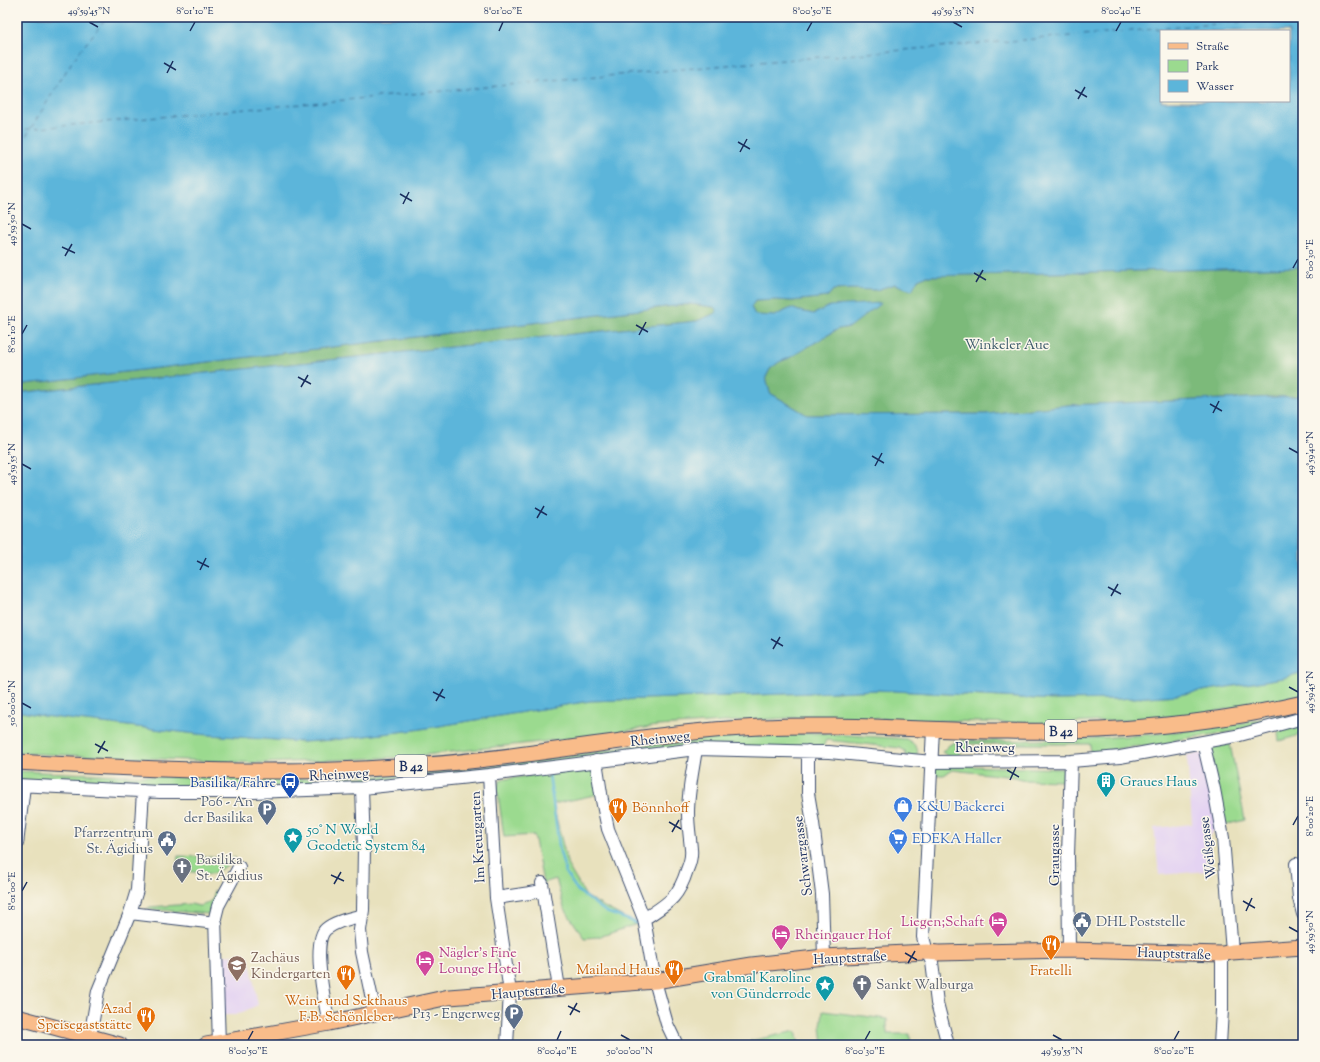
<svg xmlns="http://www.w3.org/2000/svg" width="1320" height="1062" viewBox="0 0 1320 1062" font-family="'Sorts Mill Goudy',serif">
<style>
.built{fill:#e4d3f2}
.green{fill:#9bda8f;stroke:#5b8476}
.forest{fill:#7cba7a;stroke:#4c746c}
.water{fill:#5cb5da;stroke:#3c729c;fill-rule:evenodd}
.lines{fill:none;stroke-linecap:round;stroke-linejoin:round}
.stream{stroke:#5cb5da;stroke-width:2.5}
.ferry{stroke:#2e5783;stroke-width:1;stroke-dasharray:5 4;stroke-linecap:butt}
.minor-casing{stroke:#3a4a6c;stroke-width:14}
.major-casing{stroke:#3a4a6c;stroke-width:17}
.minor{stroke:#fff;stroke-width:12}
.major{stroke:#f9bc8a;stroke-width:15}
.ticks{fill:none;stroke:#1b2f5e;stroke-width:1.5}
.labels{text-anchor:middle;stroke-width:3;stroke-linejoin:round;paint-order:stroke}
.shield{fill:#fbf7ec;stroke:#5e6b89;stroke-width:1}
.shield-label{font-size:13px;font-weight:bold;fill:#1b2f5e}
.park-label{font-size:14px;fill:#3b5a6a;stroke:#fbf7ec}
.street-label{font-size:14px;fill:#1b2f5e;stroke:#fbf7ec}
.culture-label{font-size:14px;fill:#0d838f;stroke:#fbf7ec;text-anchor:start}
.transit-label{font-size:14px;fill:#164399;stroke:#fbf7ec;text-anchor:end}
.service-label{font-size:14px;fill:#4e5e75;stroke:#fbf7ec;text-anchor:end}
.shop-label{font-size:14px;fill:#366cbe;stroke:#fbf7ec;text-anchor:start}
.food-label{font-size:14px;fill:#c56008;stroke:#fbf7ec;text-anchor:end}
.worship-label{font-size:14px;fill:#5b616d;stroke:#fbf7ec;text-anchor:start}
.hotel-label{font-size:14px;fill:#b23c85;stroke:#fbf7ec;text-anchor:start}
.education-label{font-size:14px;fill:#785e54;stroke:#fbf7ec;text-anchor:start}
.neatline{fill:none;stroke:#1b2f5e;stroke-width:1.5}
.ticks-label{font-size:10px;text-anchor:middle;fill:#1b2f5e}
</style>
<rect width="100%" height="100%" fill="#fbf7ec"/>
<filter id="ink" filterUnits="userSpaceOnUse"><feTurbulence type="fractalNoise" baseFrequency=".025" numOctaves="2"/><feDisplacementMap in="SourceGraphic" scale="8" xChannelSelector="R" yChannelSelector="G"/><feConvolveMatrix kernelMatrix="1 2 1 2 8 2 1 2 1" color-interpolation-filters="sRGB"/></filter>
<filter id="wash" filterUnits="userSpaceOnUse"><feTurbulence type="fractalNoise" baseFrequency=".012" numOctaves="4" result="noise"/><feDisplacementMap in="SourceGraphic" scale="16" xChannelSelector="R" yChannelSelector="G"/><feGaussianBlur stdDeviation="0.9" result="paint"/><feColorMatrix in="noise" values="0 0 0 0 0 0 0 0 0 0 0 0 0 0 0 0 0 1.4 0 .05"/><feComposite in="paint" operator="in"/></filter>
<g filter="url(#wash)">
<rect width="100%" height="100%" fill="#e8e1bd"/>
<path class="built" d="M1202,753L1217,827L1204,842L1207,871L1159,875L1154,828L1192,824L1187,755Z
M220,955L249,956L258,1005L236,1015H221Z"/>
<path class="green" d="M1303,672V695L1259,704L1205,713L1130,720L1046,724L860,718H789L657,726L592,736L407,757L261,763L17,753V711L43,716L197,734L303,742L332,740L415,730L590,701L812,693L877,690L1055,700L1118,699L1177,695L1283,678Z
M1303,711V716L1259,728L1175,740L1172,744C1145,746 1117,746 1091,756L1090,744H969V750H960L959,758H952L942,752L949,745L958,741C1076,741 1187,737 1303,711Z
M1303,723V734L1279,741L1278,733L1279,731Z
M819,733L906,739C913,743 921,748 916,756H906L905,751L900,748L826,740L823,747L564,761L356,784L270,787H166L17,781V771C83,774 149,776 215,778C279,779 344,780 409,774C501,767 593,750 685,740C730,736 774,735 819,733Z
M1230,744L1245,820L1224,825L1210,748Z
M935,765L1064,769L1063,781L1025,780L1015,777L952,770L944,775H935Z
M589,768L594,771L599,794L553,804L568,866L586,896L606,908L637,924L599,937L584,938L564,908L556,879L543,883L534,835L504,837L497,787L500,781L505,779Z
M178,856L236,858L231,863L212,874L184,871L181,865H177Z
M214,890L219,895L209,914L147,909L150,907L191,904L199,906L206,904L213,899Z
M823,1011L887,1019V1034H910L911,1045H823L821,1026Z
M796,1031L799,1045H751L750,1041Z"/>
<path class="forest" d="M1303,267V396L1068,405L987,414L807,415L770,393L766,377L770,369L779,362L789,358L838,329L850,327L830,306L814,314L799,311L791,308L775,316L755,315L751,307L755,301L776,300L792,301L827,297L833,290L851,289L876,290L895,284L911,290L918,279L925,276Z
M690,304L714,307L717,310L716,313L697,321L17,393V385Z"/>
<path class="water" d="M17,17H1303V267L925,276L918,279L912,290L895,284L876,290L851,289L833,290L827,297L792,301L776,300L755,301L751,307L755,315L775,316L791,308L799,311L814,314L830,306L881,303L850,327L838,329L789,358L779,362L770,369L766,377L770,393L807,415L987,414L1068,405L1303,396V672L1283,678L1177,695L1118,699L1055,700L877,690L812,693L590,701L415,730L332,740L303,742L197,734L43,716L17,711V393L697,321L716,313L717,310L714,307L690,304L17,385ZM1161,31H1289V101H1161Z"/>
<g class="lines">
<path class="stream" d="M549,774L560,852L566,874L578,891L606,912L640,924"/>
<path class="ferry" d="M17,130L760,62L1298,17
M17,151L73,60L107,17"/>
</g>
</g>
<g filter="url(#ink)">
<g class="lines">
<g class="minor-casing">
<path id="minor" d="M933,729L923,937L927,952L932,962L937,1003L948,1045
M1203,742L1214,789L1223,838L1232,952
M808,751V793L813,823L822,894L824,957
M596,761L602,800L608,829L644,919L655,981L667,1024L677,1045
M489,775L496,898L510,992L507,1045
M17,785L160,792H253L362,788L489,775L696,749L829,752L932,762L1071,761L1120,757L1203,742L1236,736L1303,718
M362,788L364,848L363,910L360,930L362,952L375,1013
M17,844L24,786
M1296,864L1299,898L1303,914
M542,883L559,988
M496,898L543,891
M130,913L216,923
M644,919C668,903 678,899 687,870C690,863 692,857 691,849C690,837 688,825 688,813C688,791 693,770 696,749
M1069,950L1068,856L1071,761
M329,1023C325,1005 311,941 326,929C336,921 350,918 361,916
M90,1037L98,991L130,913L137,890L143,791
M219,1044L215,918L218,906L239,867
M1220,1045L1222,1010V954"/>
</g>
<g class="major-casing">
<path id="major" d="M17,762C152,770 290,776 425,765C537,757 648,732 760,727C842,723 925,731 1007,731C1106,733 1206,725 1303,703
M17,1017L120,1045
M206,1045L329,1023L449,997L655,981L752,965L824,957L927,952L939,953L1069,950L1222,954L1232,952L1303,947"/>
</g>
<use href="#minor" class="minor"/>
<use href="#major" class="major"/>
</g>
</g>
<path class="ticks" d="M89,22L98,27M953,22L962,27M190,31L195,22M499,31L503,22M807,31L812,22M1116,31L1121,22M164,63L176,70M167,73L173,61M1075,90L1087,97M1078,99L1085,87M738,142L750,149M740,152L747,139M400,194L412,201M403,204L409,192M22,224L31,229M62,247L75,253M65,256L72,244M1293,268L1298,259M974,273L986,280M976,282L983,270M636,325L648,332M22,334L27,325M639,335L646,322M298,377L311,384M301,387L308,375M1210,404L1222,411M1213,413L1219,401M1289,448L1298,453M872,456L884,463M22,464L31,469M875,466L882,453M535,508L547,515M537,518L544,506M197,561L209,567M200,570L206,558M1108,587L1121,594M1111,596L1118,584M771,639L783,646M773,649L780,637M1289,687L1298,692M433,692L445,698M436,701L443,689M22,703L31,708M95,744L108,751M98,753L105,741M1007,770L1019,777M1010,780L1016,767M669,822L681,829M1293,825L1298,816M672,832L679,820M331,875L344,881M334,884L341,872M22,891L27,882M1243,901L1255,908M1246,911L1252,898M1289,927L1298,932M905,953L917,960M908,963L915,951M568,1006L580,1012M570,1015L577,1003M621,1035L630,1040M1053,1035L1062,1040M248,1040L253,1031M557,1040L561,1031M865,1040L870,1031M1174,1040L1179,1031"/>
<defs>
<g id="building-pin" transform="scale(1)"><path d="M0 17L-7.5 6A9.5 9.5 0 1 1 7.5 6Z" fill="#0f9aa8" stroke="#fbf7ec"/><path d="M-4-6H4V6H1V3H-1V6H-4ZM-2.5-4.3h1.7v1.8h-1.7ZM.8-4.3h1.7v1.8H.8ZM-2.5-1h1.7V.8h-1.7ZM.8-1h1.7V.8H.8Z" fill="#fff"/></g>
<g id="bus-pin" transform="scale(1)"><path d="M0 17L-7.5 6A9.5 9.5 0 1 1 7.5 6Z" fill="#1a4fb4" stroke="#fbf7ec"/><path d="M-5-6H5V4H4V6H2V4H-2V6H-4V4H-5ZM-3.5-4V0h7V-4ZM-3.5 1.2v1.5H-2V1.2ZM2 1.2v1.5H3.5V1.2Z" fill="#fff"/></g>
<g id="shop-pin" transform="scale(1)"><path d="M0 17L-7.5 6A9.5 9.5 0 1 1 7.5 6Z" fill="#3f7fe0" stroke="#fbf7ec"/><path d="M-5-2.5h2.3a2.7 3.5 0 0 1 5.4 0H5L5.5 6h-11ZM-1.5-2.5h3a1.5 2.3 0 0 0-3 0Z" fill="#fff"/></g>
<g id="restaurant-pin" transform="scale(1)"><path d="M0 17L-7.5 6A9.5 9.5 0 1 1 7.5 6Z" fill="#e8710a" stroke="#fbf7ec"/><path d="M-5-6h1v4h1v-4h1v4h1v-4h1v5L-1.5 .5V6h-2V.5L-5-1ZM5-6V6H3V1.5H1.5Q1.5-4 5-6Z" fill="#fff"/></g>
<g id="parking-pin" transform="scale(1)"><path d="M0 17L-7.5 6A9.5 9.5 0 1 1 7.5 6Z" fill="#5c6f8a" stroke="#fbf7ec"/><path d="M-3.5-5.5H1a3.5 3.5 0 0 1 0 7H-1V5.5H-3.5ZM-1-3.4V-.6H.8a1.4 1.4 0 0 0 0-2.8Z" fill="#fff"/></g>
<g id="sight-pin" transform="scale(1)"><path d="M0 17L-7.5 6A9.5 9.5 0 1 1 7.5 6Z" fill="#0f9aa8" stroke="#fbf7ec"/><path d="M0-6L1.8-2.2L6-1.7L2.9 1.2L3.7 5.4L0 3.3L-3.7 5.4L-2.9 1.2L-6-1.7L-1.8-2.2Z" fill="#fff"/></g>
<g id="supermarket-pin" transform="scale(1)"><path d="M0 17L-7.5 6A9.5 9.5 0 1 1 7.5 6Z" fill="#3f7fe0" stroke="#fbf7ec"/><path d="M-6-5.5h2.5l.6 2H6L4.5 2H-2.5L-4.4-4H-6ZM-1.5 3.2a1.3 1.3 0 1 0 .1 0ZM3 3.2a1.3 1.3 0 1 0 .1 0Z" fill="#fff"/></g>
<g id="civic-pin" transform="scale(1)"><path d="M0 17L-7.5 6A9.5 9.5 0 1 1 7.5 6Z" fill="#5c6f8a" stroke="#fbf7ec"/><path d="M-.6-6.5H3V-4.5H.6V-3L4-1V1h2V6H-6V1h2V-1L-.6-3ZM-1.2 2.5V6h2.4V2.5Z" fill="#fff"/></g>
<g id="church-pin" transform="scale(1)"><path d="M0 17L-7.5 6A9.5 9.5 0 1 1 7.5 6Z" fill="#6b7280" stroke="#fbf7ec"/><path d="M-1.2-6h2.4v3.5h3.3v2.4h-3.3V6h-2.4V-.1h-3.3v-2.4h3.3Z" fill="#fff"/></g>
<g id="hotel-pin" transform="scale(1)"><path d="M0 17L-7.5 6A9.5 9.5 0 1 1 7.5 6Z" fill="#d1479c" stroke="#fbf7ec"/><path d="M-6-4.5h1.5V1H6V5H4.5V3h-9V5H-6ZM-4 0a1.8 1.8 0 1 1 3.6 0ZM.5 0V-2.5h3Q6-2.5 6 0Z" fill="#fff"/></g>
<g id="school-pin" transform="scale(1)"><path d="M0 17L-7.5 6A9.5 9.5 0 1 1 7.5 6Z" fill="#8d6e63" stroke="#fbf7ec"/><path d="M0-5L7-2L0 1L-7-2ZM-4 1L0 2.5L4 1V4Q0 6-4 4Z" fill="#fff"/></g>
</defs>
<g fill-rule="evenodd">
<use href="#building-pin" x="1106" y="781"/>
<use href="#bus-pin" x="290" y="782"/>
<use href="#shop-pin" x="903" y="806"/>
<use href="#restaurant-pin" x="618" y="807"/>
<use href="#parking-pin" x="267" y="809"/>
<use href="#sight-pin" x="293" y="837"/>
<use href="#supermarket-pin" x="898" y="838"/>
<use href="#civic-pin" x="167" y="840"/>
<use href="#church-pin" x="182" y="867"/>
<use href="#hotel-pin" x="998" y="921"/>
<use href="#civic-pin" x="1082" y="921"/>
<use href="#hotel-pin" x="781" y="934"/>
<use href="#restaurant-pin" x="1051" y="944"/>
<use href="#hotel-pin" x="425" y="960"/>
<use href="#school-pin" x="237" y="965"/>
<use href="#restaurant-pin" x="674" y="969"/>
<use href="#restaurant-pin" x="346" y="974"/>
<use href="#church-pin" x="862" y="984"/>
<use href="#sight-pin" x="825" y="985"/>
<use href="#parking-pin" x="514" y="1013"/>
<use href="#restaurant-pin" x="146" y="1016"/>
</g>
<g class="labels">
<g class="shield">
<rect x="1045" y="720" width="32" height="22" rx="3"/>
<rect x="395" y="755" width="32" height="22" rx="3"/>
</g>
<g class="shield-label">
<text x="1061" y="736">B 42</text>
<text x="411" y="771">B 42</text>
</g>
<g class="park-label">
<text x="1007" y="349">Winkeler Aue</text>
</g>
<g class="street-label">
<text transform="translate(660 738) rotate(-6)" y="5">Rheinweg</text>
<text x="985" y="752">Rheinweg</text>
<text transform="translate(339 774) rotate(-3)" y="5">Rheinweg</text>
<text transform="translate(477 837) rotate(-93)" y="5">Im Kreuzgarten</text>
<text transform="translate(1207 848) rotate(-97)" y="5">Weißgasse</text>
<text transform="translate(1054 855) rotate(-90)" y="5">Graugasse</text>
<text transform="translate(802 856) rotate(-97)" y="5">Schwarzgasse</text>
<text transform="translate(1174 953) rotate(2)" y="5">Hauptstraße</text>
<text transform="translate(850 957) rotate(-3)" y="5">Hauptstraße</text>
<text transform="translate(528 991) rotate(-5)" y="5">Hauptstraße</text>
</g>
<g class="culture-label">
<text x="1120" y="786">Graues Haus</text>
<text x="307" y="834">50° N World<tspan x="307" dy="16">Geodetic System 84</tspan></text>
<text x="811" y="982" text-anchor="end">Grabmal Karoline<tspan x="811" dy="16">von Günderrode</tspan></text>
</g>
<g class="transit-label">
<text x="276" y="787">Basilika/Fähre</text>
</g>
<g class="service-label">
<text x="253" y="806">P06 - An<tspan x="253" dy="16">der Basilika</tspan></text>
<text x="153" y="837">Pfarrzentrum<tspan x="153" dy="16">St. Ägidius</tspan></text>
<text x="1096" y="926" text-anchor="start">DHL Poststelle</text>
<text x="500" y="1018">P13 - Engerweg</text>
</g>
<g class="shop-label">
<text x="917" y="811">K&amp;U Bäckerei</text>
<text x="912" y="843">EDEKA Haller</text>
</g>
<g class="food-label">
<text x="632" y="812" text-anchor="start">Bönnhoff</text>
<text x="660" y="974">Mailand Haus</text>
<text x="1051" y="975" text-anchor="middle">Fratelli</text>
<text x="346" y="1005" text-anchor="middle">Wein- und Sekthaus<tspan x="346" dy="16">F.B. Schönleber</tspan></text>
<text x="132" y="1013">Azad<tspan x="132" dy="16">Speisegaststätte</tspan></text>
</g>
<g class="worship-label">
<text x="196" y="864">Basilika<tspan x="196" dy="16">St. Ägidius</tspan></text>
<text x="876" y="989">Sankt Walburga</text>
</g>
<g class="hotel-label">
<text x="984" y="926" text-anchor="end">Liegen;Schaft</text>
<text x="795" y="939">Rheingauer Hof</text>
<text x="439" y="957">Nägler's Fine<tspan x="439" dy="16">Lounge Hotel</tspan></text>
</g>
<g class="education-label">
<text x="251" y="962">Zachäus<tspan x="251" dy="16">Kindergarten</tspan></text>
</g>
</g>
<rect width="1320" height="1062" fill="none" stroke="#fbf7ec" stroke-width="44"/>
<rect x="1160" y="30" width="130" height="72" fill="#fbf7ec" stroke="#a1a7b3"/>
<rect x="1168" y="43" width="20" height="6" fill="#f9bc8a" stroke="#a1a7b3"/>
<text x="1196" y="50" font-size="12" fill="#1b2f5e">Straße</text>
<rect x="1168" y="60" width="20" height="12" fill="#9bda8f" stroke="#a1a7b3"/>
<text x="1196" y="70" font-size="12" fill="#1b2f5e">Park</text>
<rect x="1168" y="80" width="20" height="12" fill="#5cb5da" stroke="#a1a7b3"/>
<text x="1196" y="90" font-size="12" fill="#1b2f5e">Wasser</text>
<rect x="22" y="22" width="1276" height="1018" class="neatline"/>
<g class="ticks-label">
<text x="89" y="14">49°59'45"N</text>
<text x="195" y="14">8°01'10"E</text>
<text x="503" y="14">8°01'00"E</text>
<text x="812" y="14">8°00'50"E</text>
<text x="953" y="14">49°59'35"N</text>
<text x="1121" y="14">8°00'40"E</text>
<text transform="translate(11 224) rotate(-90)" y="4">49°59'50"N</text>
<text transform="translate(1309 259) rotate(-90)" y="4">8°00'30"E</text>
<text transform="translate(11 334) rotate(-90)" y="4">8°01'10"E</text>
<text transform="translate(1309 453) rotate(-90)" y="4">49°59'40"N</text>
<text transform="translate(11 464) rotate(-90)" y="4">49°59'55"N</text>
<text transform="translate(1309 692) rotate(-90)" y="4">49°59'45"N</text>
<text transform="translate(11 703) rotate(-90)" y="4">50°00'00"N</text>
<text transform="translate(1309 816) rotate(-90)" y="4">8°00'20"E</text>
<text transform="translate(11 891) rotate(-90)" y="4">8°01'00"E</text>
<text transform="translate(1309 932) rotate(-90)" y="4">49°59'50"N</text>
<text x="248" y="1054">8°00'50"E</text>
<text x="557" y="1054">8°00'40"E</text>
<text x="630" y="1054">50°00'00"N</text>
<text x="865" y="1054">8°00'30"E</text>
<text x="1062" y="1054">49°59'55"N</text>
<text x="1174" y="1054">8°00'20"E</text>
</g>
</svg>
